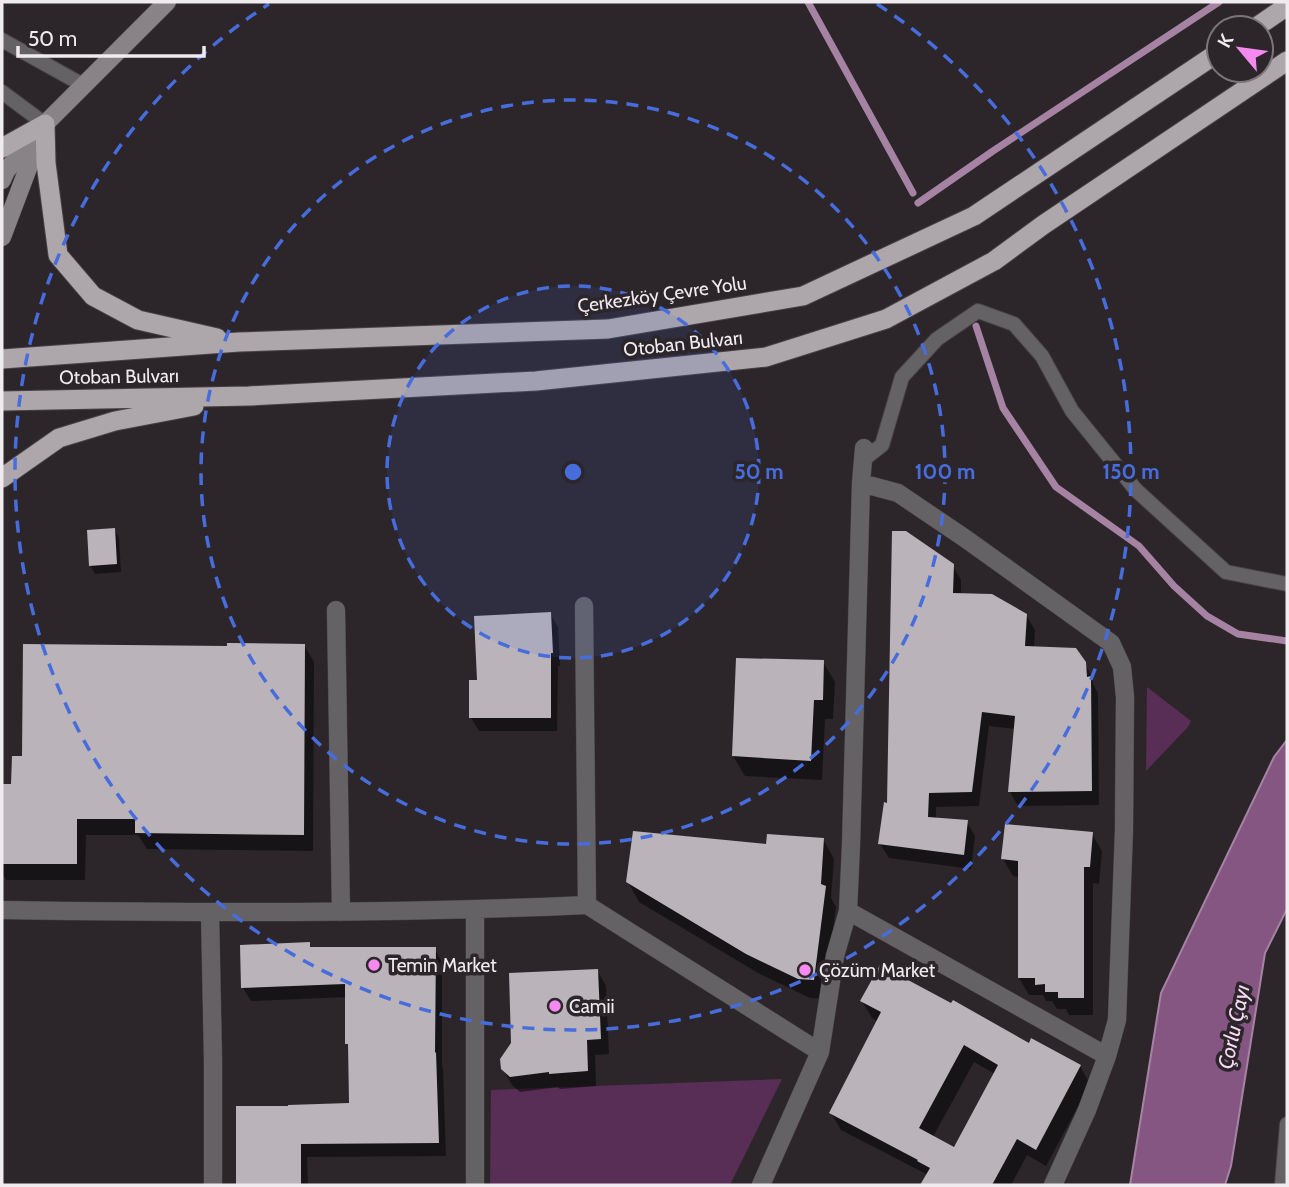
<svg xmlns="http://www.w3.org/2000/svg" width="1289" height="1187" viewBox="0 0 1289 1187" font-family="Cabin,sans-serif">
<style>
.green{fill:#582d56}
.water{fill:#865683;stroke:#a683a3;stroke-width:2}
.shadow{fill:#0007;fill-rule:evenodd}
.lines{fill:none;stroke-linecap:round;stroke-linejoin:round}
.stream{stroke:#a683a3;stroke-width:7}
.building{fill:#bab3b9;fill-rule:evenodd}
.service-casing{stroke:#474246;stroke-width:16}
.minor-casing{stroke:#474246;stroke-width:19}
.secondary-casing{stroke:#474246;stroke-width:19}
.trunk-casing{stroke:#474246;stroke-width:21}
.service{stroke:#656265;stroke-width:14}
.minor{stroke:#656265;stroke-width:18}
.secondary{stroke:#878387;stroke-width:18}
.trunk{stroke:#ada7ac;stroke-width:19}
.ring{fill:none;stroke:#476ddc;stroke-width:3.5;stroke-dasharray:12 9}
.poi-dot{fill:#f489f0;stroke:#2c262b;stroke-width:2.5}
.labels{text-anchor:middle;stroke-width:7;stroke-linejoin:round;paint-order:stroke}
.street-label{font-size:19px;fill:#efebee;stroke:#2c262b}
.poi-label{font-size:19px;fill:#efebee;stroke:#2c262b;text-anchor:start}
.water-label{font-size:21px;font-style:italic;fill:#f7d9f4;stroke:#2c262b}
.centre{fill:#476ddc;stroke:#2c262b;stroke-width:3.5}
.ring-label{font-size:21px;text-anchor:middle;font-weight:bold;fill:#476ddc;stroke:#2c262b;stroke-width:7;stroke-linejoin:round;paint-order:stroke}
</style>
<rect width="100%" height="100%" fill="#2c262b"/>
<path class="green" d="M1147,687L1191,721L1188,727L1146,771Z
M782,1079L730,1185H490L491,1090Z"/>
<path class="water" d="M1287,740V909L1265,953L1231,1166L1225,1185H1130L1161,993L1274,757Z"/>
<path class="shadow" d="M114,529L119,538L121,572L95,574L90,565Z
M952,565L961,580V595L1026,615L1035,630L1034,648L1084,663L1093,678V684L1098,693L1099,805L1018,806L1010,792L1016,729L989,726L979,806L936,807V819L967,822L975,836L971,869L889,858L880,844L888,805Z
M550,614L558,627L560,666H558L557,731H479L471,718L479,681Z
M304,645L314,662L313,851L147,849L138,835H86L85,880H6L2,873V786H13L24,758L229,648Z
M823,662L835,682L833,719H825L822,780L745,776L733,756Z
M1092,834L1102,851L1099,884L1093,883V1015H1069L1066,1009H1057L1052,1001H1046L1043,995H1029L1019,978L1020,877L1013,876L1003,859Z
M823,839L834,859L831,898L836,907L824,999L810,998L758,973L639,902L628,882L767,846Z
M309,944L312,949H435L442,963V1065L443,1068L446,1156L307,1157L308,1185H238V1108L351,1105L349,1048L347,1043V997L251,1001L243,988Z
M597,970L606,986L609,1054L595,1055L596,1086L560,1089L558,1087L520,1092L512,1085L502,1068Z
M862,1001L1030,1046L1080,1066L1090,1084L1046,1166L1027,1155L1011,1185H922L928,1175L841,1130L831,1113L878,1022L872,1018ZM974,1062L995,1074L955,1149L933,1137Z"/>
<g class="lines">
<path class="stream" d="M808,2L913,193
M918,203L993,151L1219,2
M976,326L1003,408L1056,487L1139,546L1174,586L1207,616L1238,634L1287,641"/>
</g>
<path class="building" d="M115,528L117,564L89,566L87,530Z
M892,531H906L954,564L953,593L992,594L1027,614L1025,646L1076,648L1086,662L1087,677L1091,676L1092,791L1008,792L1015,716L982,712L972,792L929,793L928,817L968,820L964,855L878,844L884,802L887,803Z
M551,612L553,653H551V718H469V680H477L474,616Z
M227,643L305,644L304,835L135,833V819H77V864H2V784H11L12,756H22L23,644L227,646Z
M736,658L824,660L823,700H814L811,761L732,756Z
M1005,824L1093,832L1090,867H1084V998H1058V992H1045V984L1035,985V978H1018V861L1001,859Z
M633,831L766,844L767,834L824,838L821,884L826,886L814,980L798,979L746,954L626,882Z
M310,942V947H436L435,1053L436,1052L439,1143L301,1144V1185H236V1106H288V1105L349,1103L348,1044H345V984L241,988L240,945Z
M880,965L951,1003L953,1000L1029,1043L1031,1038L1081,1065L1036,1150L1017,1139L992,1185H920L930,1168L917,1161L918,1160L829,1113L881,1012L860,1001ZM964,1045L998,1065L954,1147L919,1128Z
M598,969L601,1039L587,1040L588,1071L549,1074V1072L510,1077L501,1069L500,1059L511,1043L509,973Z"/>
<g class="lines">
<g class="service-casing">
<path id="service" d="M2,40L83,85
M2,92L45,124
M863,460L882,445L902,377L937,339L978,311L1014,324L1042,356L1072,411L1136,490L1226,572L1287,584
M1282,1185L1287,1124"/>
</g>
<g class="minor-casing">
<path id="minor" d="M861,483L898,493L966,539L1111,643L1122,667L1125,697L1124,829L1117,1020L1107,1056L1087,1110L1053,1185
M336,610L341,912
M587,905L820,1052L761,1185
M2,910C197,913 392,914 587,905L584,606
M475,910V1185
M848,911L1107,1056
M210,913L213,1060V1185
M820,1052L835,956L848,911L851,845L861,483L864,448"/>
</g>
<g class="secondary-casing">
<path id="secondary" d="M2,180L6,171L45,124L167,2
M2,237L39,139"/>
</g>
<g class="trunk-casing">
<path id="trunk" d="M1255,28L1287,6
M2,148L45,124L46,163L58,255L93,296L138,320L217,338
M2,359L239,342L608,329L803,296L974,216L1219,52
M2,401L249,396L536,381L766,357L886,319L994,261L1043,225L1287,61
M2,478L59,438L115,421L194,406"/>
</g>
<use href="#service" class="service"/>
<use href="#minor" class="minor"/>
<use href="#secondary" class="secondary"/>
<use href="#trunk" class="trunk"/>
</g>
<circle cx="573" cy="472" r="186" fill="#476ddc" fill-opacity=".12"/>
<g class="ring">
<circle cx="573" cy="472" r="186"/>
<circle cx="573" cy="472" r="372"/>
<path d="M877 4A558 558 0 1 1 269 4"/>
</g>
<g class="poi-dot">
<circle cx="374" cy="965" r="7"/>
<circle cx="805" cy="970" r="7"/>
<circle cx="555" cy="1006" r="7"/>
</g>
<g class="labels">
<g class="street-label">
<text transform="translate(662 294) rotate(-8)" y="7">Çerkezköy Çevre Yolu</text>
<text transform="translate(683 343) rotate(-6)" y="7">Otoban Bulvarı</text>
<text transform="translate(119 376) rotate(-1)" y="7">Otoban Bulvarı</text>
</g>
<g class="poi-label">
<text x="388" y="972">Temin Market</text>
<text x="819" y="977">Çözüm Market</text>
<text x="569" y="1013">Camii</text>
</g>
<g class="water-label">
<text transform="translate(1234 1027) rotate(-78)" y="7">Çorlu Çayı</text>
</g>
</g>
<circle cx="573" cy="472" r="10" class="centre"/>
<g class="ring-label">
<text x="759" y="479">50 m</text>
<text x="945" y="479">100 m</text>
<text x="1131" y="479">150 m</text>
</g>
<rect width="1289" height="1187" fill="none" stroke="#efebee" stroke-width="7"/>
<g transform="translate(1240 49) rotate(299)"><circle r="33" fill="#2c262b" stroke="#7a7579" stroke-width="2"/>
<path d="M0-5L12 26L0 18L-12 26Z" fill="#f489f0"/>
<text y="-10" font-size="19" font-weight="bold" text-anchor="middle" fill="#efebee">K</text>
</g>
<path d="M18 46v10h186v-10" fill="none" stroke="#efebee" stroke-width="3.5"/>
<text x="28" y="46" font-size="21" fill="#efebee" stroke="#2c262b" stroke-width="5" paint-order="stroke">50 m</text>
</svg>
